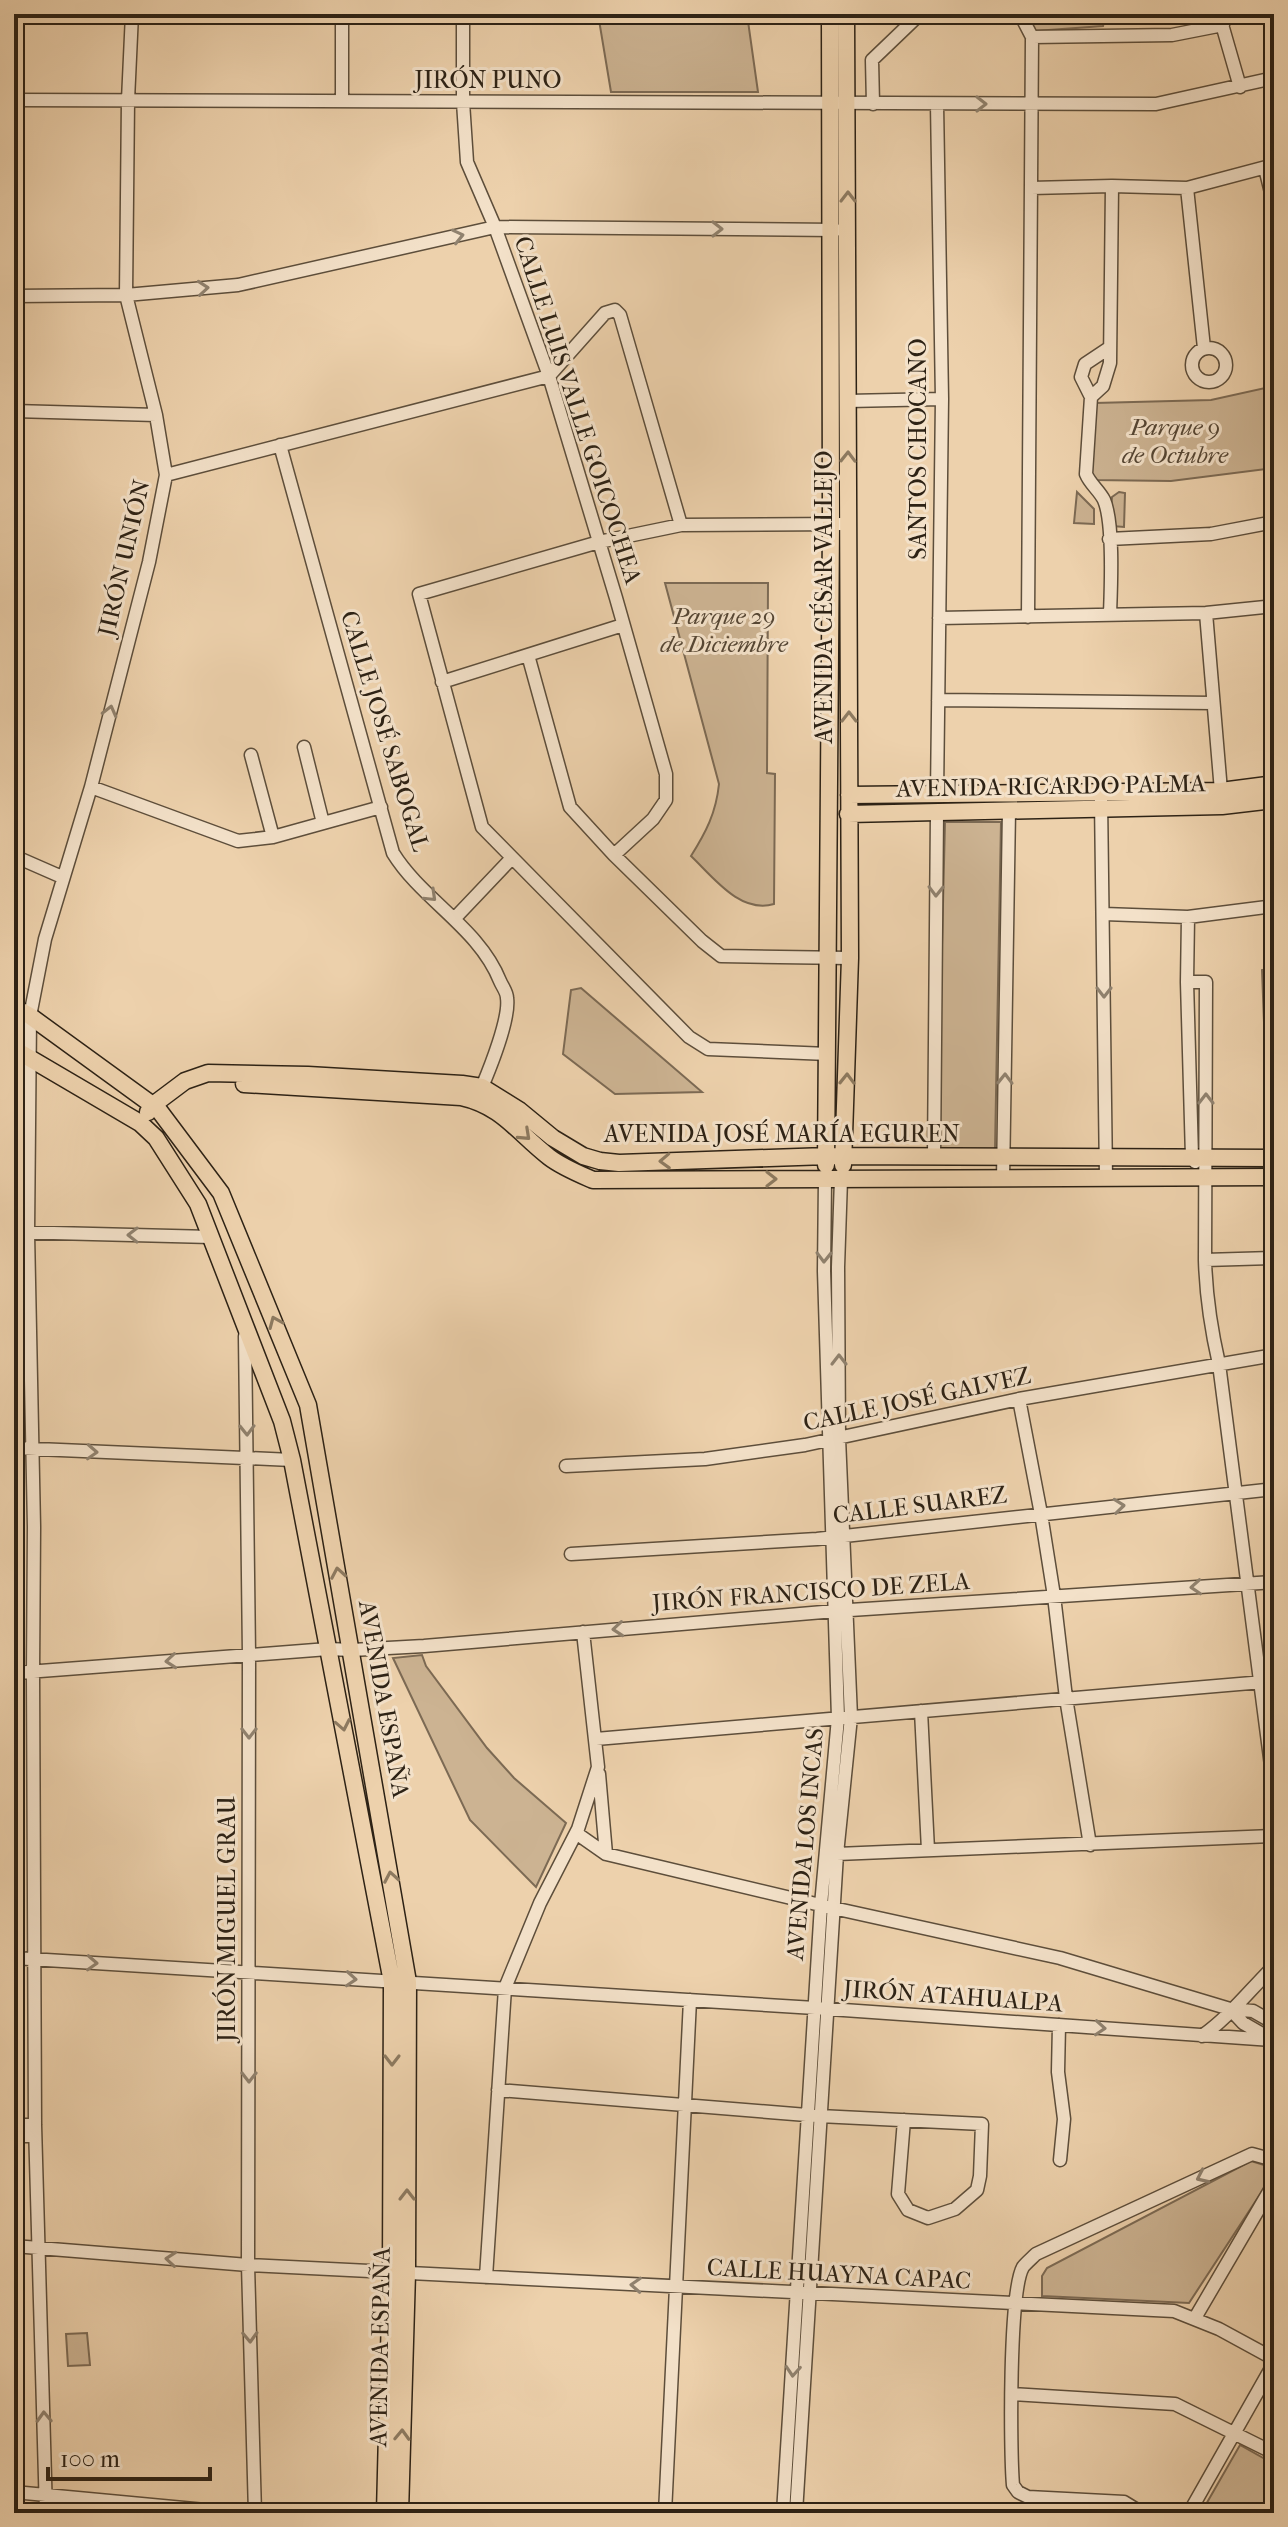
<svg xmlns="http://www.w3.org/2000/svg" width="1288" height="2527" viewBox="0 0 1288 2527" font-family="'IM FELL French Canon',serif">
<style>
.green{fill:#ccb392;stroke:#7c6a54;stroke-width:2}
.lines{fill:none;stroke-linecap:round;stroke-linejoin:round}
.minor-casing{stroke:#5d4e3b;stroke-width:15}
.major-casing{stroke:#2d2215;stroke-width:19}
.minor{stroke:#f3e1c9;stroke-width:12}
.major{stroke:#edd1ac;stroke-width:16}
.oneway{stroke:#90826f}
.oneway2{stroke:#8d7a60}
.labels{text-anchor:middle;stroke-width:6;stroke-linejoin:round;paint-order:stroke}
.street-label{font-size:24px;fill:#2d2215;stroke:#f3e1c9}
.park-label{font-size:24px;font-style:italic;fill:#554634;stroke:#f3e1c9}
</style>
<rect width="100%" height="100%" fill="#edd1ac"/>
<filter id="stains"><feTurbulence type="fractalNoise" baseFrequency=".0025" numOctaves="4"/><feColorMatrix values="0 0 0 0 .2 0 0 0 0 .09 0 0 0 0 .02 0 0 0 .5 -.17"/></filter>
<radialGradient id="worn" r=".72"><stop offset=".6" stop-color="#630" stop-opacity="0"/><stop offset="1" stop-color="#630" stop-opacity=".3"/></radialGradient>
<path class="green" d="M598,14H747L758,92H611Z
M1028,14H1106L1103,26L1035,31Z
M1274,386V468L1171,481L1093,480L1091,472L1095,403L1211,400Z
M1077,492L1094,509V524L1074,523Z
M1119,492L1125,493L1124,527L1112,526L1110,523L1112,497Z
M665,583H768L767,773L775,774L774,904C740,914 713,877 691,856C706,832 716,813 719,784Z
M945,822H1001L995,1149H937Z
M1274,968V1101H1267L1262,970Z
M581,988L702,1092L615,1094L563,1054L571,990Z
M14,1278H20L24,1441H14Z
M422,1655L426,1666L487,1748L514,1778L566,1823L536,1887L470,1820L393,1658Z
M1251,2161L1274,2168V2173L1189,2303L1042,2296V2276L1047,2268Z
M87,2333L90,2365L68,2366L66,2334Z
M1240,2445L1274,2464V2513H1201Z"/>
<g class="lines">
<g class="minor-casing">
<path id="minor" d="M463,14V102L467,162L495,227L549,376L616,598L666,774V800L653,819L614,855
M1020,14L1032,37L1028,617
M1219,14L1240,87
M1032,37L1172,35L1223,25
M872,60L920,14
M872,60L873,104
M14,100L1156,104L1274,78
M342,101V14
M937,104L942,399L937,794
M1265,168L1274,205
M1031,188L1112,186L1187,188L1274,165
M1187,188L1204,348
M14,296L126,295L238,285L495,227L836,230
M1192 365a17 17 0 1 1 34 0a17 17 0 1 1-34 0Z
M1109,348L1085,364L1081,377L1091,397L1086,474C1090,484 1099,490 1104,500C1114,523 1111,587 1110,614
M1091,397L1103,386L1110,363L1112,186
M848,401L942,399
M14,411L156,415
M280,445L393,853C422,900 479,928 500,981C502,986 507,992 507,998C510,1018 490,1068 482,1087
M166,475L549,376L605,313L615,310L620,315L681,525
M1109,539L1211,534L1274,522
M1206,613L1221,791
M939,618L1206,613L1274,606
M528,655L570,807L614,855L702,941L721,956L850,958
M442,682L623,625
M938,700L1213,703
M304,747L323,823
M251,755L273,837
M91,787L238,841L273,837L381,807
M1101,800L1106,1178
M14,856L62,877
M1104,914L1188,917L1274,906
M1188,917L1187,982L1192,1157L1195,1162
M454,919L511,859
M1187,982H1206L1205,1260C1206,1296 1211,1329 1219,1364L1274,1789
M828,1054L708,1049L689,1037L482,827L419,594L599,542L681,525L846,524
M934,1156L937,813
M1003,1179L1009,810
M14,1232L211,1237
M1205,1260L1274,1258
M245,1336L249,1655L248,2265L255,2513
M1019,1399L1041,1514L1054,1596L1066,1698L1090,1845
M14,1448L292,1460
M566,1466L705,1459L805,1445L1019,1399L1274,1355
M571,1554L817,1539L1274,1489
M14,1673L328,1649L352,1650L424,1646L835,1611L1274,1582
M921,1711L928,1850
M596,1739L1274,1681
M599,1774L606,1854
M576,1833L606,1854L833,1908L1060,1958L1230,2009L1253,2011L1274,2023
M837,1854L1274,1836
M14,1958L815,2008L1272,2040
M1230,2009L1243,2023L1269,2038
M1059,2025L1058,2072L1064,2119L1060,2160
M1202,2036C1229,2017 1250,1990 1274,1966
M498,2090L819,2116L982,2124L980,2176L977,2190L955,2209L928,2218L908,2210L898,2194L904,2120
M14,2125H35
M14,2136H35
M14,2246L248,2265L1174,2311L1219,2329L1274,2359
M486,2277L505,1988L540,1903L578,1829L598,1767L583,1632
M1195,2318L1274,2183
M1012,2394L1175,2404L1274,2453
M14,2492L237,2513
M46,2513L35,2125L33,1673L34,1527L28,1233L30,1016L45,939L91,787L149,562L166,475L156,415L126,295L128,100L132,14
M665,2513L690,2000
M783,2513L821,1905L838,1718L824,1271L825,1179
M796,2513L837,1854L851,1717L839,1438L838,1267L841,1179
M1142,2513L1124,2502L1028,2497L1018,2492L1013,2485C1010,2451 1009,2291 1023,2267C1026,2263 1032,2258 1036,2254L1252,2154L1274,2160
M1189,2513L1274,2363"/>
</g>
<g class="major-casing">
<path id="major" d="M849,795L1221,791L1274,784
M848,814L1222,806L1274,800
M14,1007L30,1016L158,1109L221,1193L308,1405L408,1982L407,2273L400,2513
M14,1049L140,1123L156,1138L198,1204L282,1421L292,1460L392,1982L391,2272L385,2513
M244,1084L461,1097C502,1106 517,1132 549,1157C562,1167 577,1173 593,1180L1274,1177
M148,1112L153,1105L185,1081L208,1073L308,1075L462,1084L482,1087L519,1110L553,1138L583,1156L600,1161L619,1163L827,1156L1274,1158
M826,1165L831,524L830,14
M843,1165L850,958L846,14"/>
</g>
<use href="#minor" class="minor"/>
<use href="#major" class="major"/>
</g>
<defs><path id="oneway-chevron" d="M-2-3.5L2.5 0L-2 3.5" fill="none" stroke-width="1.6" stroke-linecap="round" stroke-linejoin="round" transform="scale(2)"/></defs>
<g class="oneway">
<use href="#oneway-chevron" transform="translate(981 104)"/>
<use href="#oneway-chevron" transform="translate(717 229)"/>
<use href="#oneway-chevron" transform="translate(458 236) rotate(-13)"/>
<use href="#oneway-chevron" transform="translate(203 288) rotate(-5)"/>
<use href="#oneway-chevron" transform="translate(110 711) rotate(-76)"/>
<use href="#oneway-chevron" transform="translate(936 891) rotate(91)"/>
<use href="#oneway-chevron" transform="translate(431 896) rotate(44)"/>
<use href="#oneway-chevron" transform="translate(1104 992) rotate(90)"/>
<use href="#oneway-chevron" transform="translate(1005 1079) rotate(-89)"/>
<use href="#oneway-chevron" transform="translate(1206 1099) rotate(-90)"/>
<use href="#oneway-chevron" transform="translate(133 1235) rotate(-179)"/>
<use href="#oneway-chevron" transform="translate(824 1257) rotate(91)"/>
<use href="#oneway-chevron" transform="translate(839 1360) rotate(-90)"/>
<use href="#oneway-chevron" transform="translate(247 1430) rotate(89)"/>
<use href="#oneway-chevron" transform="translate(92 1452) rotate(3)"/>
<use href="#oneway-chevron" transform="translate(1119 1506) rotate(-6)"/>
<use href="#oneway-chevron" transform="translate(1196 1587) rotate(176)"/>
<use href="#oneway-chevron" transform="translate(618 1629) rotate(175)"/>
<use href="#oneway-chevron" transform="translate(171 1661) rotate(175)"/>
<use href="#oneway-chevron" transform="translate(249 1733) rotate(90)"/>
<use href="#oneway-chevron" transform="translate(92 1963) rotate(3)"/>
<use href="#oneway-chevron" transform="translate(351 1979) rotate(4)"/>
<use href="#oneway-chevron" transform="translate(1100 2028) rotate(4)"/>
<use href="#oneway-chevron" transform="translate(249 2077) rotate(90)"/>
<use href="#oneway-chevron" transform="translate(1202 2177) rotate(155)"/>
<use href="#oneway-chevron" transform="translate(171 2259) rotate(-175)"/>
<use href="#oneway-chevron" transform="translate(636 2285) rotate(-177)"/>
<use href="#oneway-chevron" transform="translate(250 2337) rotate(88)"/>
<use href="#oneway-chevron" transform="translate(793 2371) rotate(94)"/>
<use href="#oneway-chevron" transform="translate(44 2417) rotate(-92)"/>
</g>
<g class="oneway2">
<use href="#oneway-chevron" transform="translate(848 197) rotate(-90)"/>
<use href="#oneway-chevron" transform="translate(848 457) rotate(-89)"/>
<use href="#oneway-chevron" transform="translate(849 717) rotate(-90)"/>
<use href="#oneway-chevron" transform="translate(847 1079) rotate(-89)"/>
<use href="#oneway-chevron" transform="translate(525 1135) rotate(43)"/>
<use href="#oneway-chevron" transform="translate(665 1161) rotate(178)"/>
<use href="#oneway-chevron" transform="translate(771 1179)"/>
<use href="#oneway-chevron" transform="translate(275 1322) rotate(-113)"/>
<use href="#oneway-chevron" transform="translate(338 1573) rotate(-100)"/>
<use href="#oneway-chevron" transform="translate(343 1725) rotate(79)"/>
<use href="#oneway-chevron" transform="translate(391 1877) rotate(-100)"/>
<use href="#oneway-chevron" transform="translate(392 2060) rotate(90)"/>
<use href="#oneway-chevron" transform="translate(407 2195) rotate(-90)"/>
<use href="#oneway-chevron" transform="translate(402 2435) rotate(-88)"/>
</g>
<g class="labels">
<g class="street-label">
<text x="488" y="88">JIRÓN PUNO</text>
<text transform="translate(578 410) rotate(72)" y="8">CALLE LUIS VALLE GOICOCHEA</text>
<text transform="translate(918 449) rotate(-90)" y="8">SANTOS CHOCANO</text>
<text transform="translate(124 558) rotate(-77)" y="8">JIRÓN UNIÓN</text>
<text transform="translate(824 597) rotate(-90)" y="8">AVENIDA CÉSAR VALLEJO</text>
<text transform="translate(385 731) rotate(73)" y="8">CALLE JOSÉ SABOGAL</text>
<text transform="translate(1051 786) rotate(-1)" y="8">AVENIDA RICARDO PALMA</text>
<text x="782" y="1142">AVENIDA JOSÉ MARÍA EGUREN</text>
<text transform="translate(917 1399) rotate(-12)" y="8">CALLE JOSÉ GALVEZ</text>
<text transform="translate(920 1505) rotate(-7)" y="8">CALLE SUAREZ</text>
<text transform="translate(811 1592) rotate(-4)" y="8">JIRÓN FRANCISCO DE ZELA</text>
<text transform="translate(384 1699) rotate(80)" y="8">AVENIDA ESPAÑA</text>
<text transform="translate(805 1844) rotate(-85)" y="8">AVENIDA LOS INCAS</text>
<text transform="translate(227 1919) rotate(-90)" y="8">JIRÓN MIGUEL GRAU</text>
<text transform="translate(953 1996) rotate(4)" y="8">JIRÓN ATAHUALPA</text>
<text transform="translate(839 2274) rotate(3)" y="8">CALLE HUAYNA CAPAC</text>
<text transform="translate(380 2347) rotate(-89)" y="8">AVENIDA ESPAÑA</text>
</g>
<g class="park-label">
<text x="1175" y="435">Parque 9<tspan x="1175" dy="28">de Octubre</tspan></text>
<text x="724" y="624">Parque 29<tspan x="724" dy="28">de Diciembre</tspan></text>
</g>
</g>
<rect width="1288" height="2527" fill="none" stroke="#edd1ac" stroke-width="48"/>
<rect x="16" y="16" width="1256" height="2495" fill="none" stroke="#2d2215" stroke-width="4"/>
<rect x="24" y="24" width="1240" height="2479" fill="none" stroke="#2d2215" stroke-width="2"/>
<path d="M48 2467v12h162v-12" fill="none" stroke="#2d2215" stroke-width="4"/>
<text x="60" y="2467" font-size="24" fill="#2d2215" stroke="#f3e1c9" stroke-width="6" paint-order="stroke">100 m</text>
<rect width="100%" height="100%" filter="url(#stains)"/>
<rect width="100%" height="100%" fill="url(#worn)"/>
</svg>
